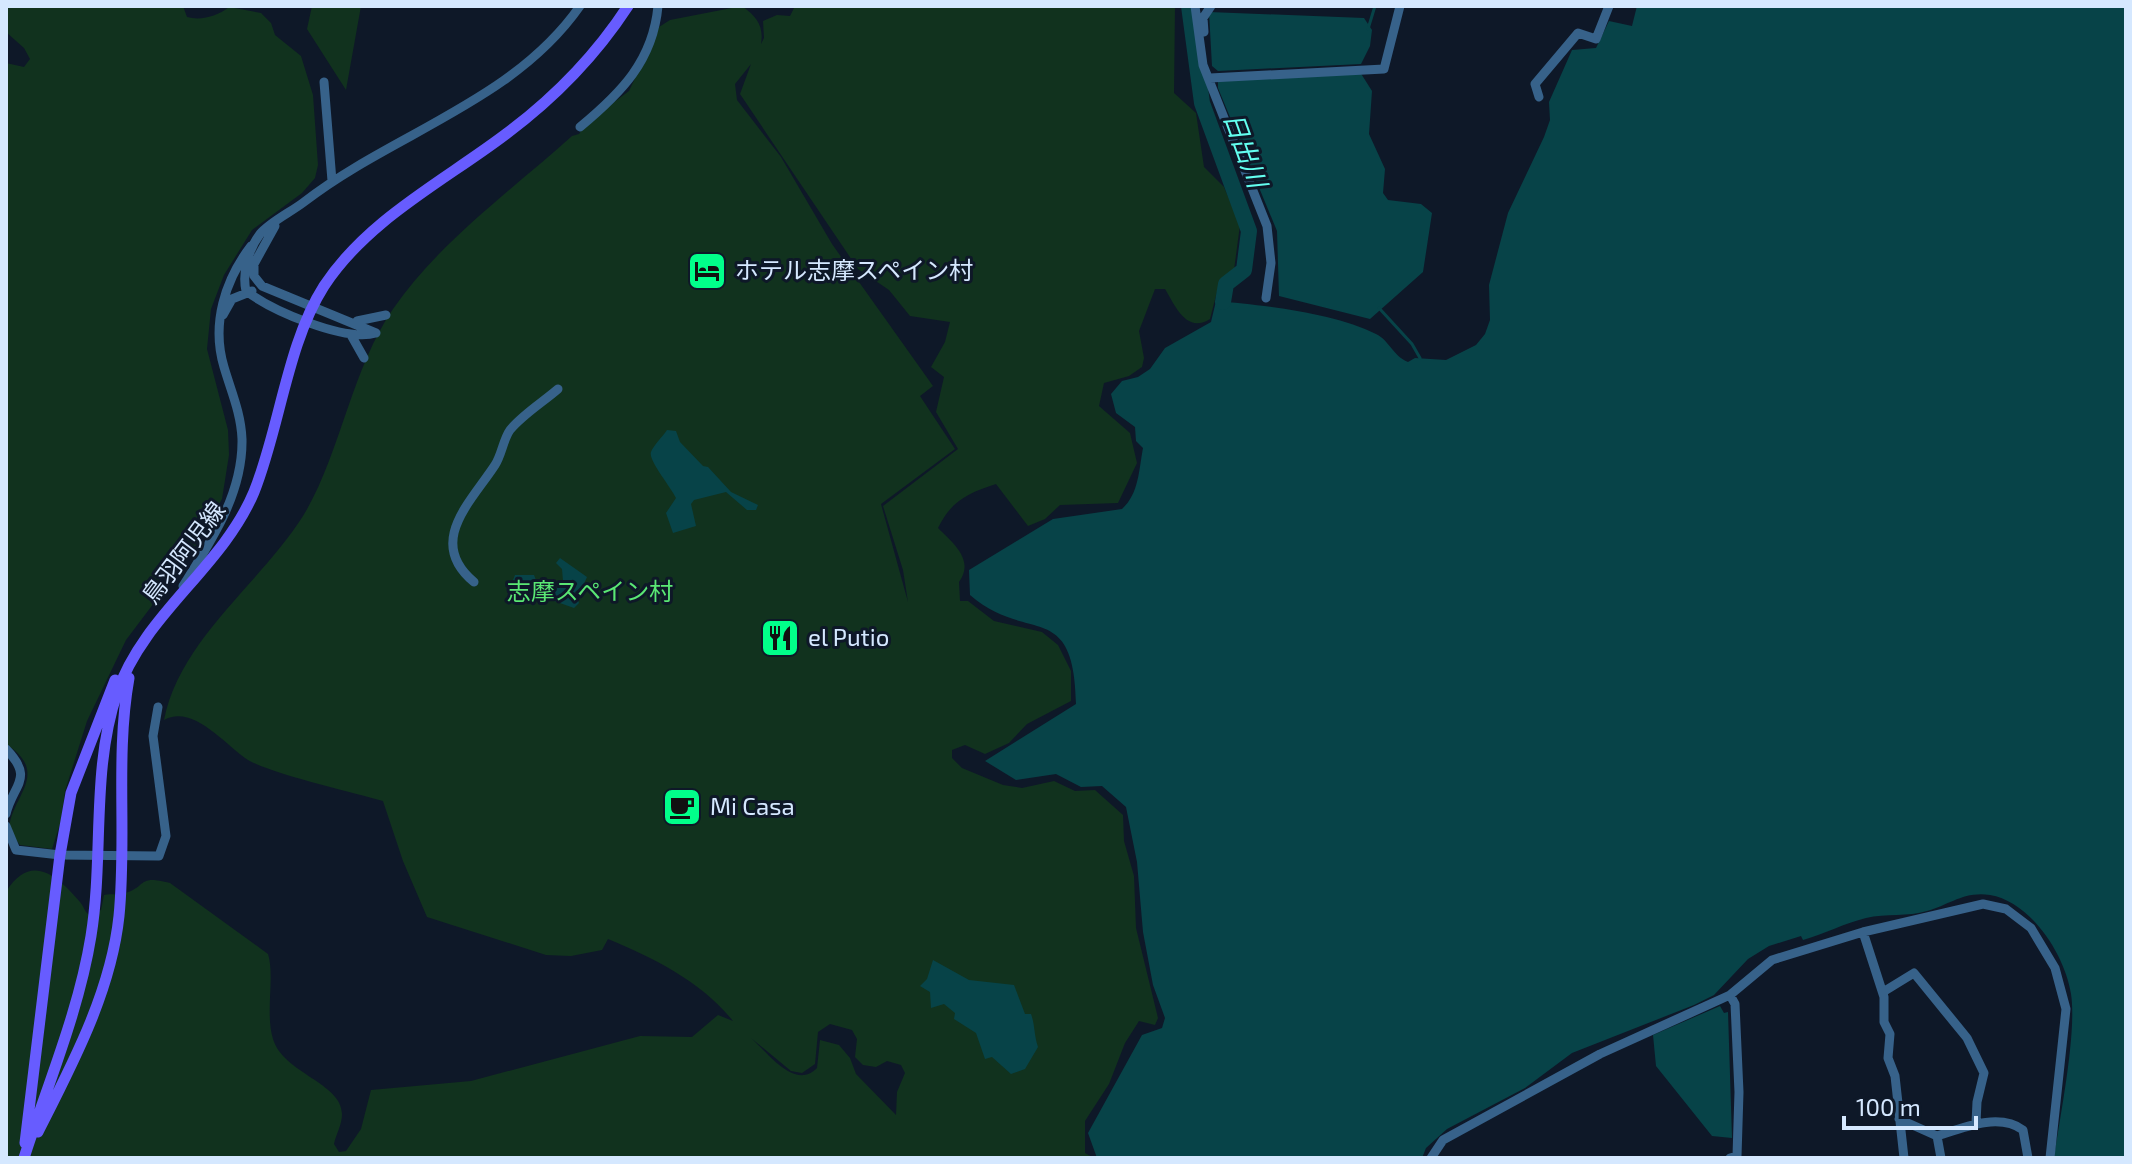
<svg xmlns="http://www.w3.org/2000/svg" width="2132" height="1164" viewBox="0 0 2132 1164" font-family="'Exo 2','Noto Sans JP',sans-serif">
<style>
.green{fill:#11321e;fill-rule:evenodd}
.water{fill:#074348}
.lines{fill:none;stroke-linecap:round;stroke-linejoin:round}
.stream{stroke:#074348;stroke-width:3}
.river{stroke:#074348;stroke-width:16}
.minor{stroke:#37628a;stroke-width:9}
.major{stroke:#675cff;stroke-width:11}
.labels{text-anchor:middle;stroke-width:6;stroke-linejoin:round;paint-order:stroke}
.poi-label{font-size:24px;fill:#d5e8ff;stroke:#0e1828;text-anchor:start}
.street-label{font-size:24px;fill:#d5e8ff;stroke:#0e1828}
.park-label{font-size:24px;fill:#5ae774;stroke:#0e1828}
.water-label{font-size:26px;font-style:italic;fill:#63fff0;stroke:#0e1828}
</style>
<rect width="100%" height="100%" fill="#0e1828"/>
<path class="green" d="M6,6H183L187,17C201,21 218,16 229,7L261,13L271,23L275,35L301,56L313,95L318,165L315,178L302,193L252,230L224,275L211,309L207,349L228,430L229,455L222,499L187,561L161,577L157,599L126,640L87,721L65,791L61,821L52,849L20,845L9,830C10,797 52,774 6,744V63L24,67L30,59L24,48L6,32Z
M312,6H361L346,90L307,29Z
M742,6C757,17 764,26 761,44L764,38L763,21L777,15L790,16L795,6H1175L1174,93L1196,113L1204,167L1224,187L1240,225L1234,270L1219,284L1210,319C1186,334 1175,305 1165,289H1155L1139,331L1144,358L1142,367L1129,376L1104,383L1099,406L1130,433L1137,463L1118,503L1060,505L1045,519L1028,526L996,484C968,493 951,501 938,528C953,543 975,560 959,582L960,601H968L994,621L1042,632L1058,645L1071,671V701L1027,724L1009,743L985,754L965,745L952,750V758L962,768L1003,785L1022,788L1054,781L1075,791L1095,790L1123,815L1124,841L1134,876L1136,928L1158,1018L1155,1025L1139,1021L1125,1043L1109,1084L1085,1121V1153L1094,1158H6V892C30,853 56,874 80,902C85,908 84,912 91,916L101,910L104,895C111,893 117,896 125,893C147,887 137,874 170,883L268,954C275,976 265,1013 273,1039C283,1073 342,1083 342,1114C342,1125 336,1134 334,1144L339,1152L346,1151L361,1129L371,1090L471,1081L640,1036L692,1037L718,1015L733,1021C702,982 654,958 608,939L602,950L571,956L546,955L427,917L403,861L383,801C353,792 266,773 245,758C225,744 192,704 164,720C180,639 260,584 303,516C340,456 351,370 393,309C439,242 512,190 572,136L579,134L586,123L629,91L659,27L670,20ZM751,64L740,94L858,269L889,290L910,316L950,322L945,342L931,367L944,377L936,412L958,449L883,506L903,570L908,602L881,504L955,449L920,396L933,386L832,244L781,157L737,100L735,84ZM830,1024L852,1030L857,1039L855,1057L863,1065L876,1067L887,1061L901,1065L905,1073L897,1092L896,1115L856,1074L850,1058L839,1045L820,1040L817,1068C795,1091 768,1053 751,1038L791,1071L802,1073L815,1064L818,1032Z"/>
<path class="water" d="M1637,6H2126V1158H2054C2060,1116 2077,1033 2071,994C2065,955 2031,902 1990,895C1964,891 1949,905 1927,911C1908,917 1886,913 1866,918C1845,923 1824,934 1803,940L1801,936L1769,946L1748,959L1714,995L1694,1005L1572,1053L1525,1088L1447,1129L1426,1148L1422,1158H1097L1088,1133L1142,1035L1162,1028L1165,1018L1153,985L1143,932L1137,862L1126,807L1102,786L1081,787L1056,774L1016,780L985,761L1076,704C1074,597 1027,645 970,595L969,570L1053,519L1122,509C1139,494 1139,469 1143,448L1136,441L1135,427L1116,413L1111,394L1122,381L1138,377L1150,369L1165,348L1211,322L1216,301C1263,305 1334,313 1376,334C1389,340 1393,356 1408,362L1415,358L1446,360L1476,345L1485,334L1490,320L1489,285L1508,213L1544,137L1550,120L1549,102L1572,50L1596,48L1609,21L1632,26Z
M1209,12L1364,18L1372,30L1370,46L1361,64L1218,71L1212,66Z
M1360,72L1372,91L1369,134L1385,169L1383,193L1388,200L1421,204L1432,213L1423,272L1370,319L1279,296L1277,231L1218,88V80Z
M667,430L676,431L680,442L703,466L708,467L731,492L758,505L756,510H747L726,492L694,500L691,504L696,526L673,533L666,513L676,498C671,487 648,460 651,452C653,446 663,436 667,430Z
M560,558L587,577L583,586L575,592L579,603L574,608L529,592L513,580L515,575H534L539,588C549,594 558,590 563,581L562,569L556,563Z
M933,960L969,980L1014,985L1025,1014H1031C1035,1025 1034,1035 1038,1047L1025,1069L1011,1074L992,1057L985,1059L976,1033L954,1019L955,1013L944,1004L931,1008L930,992L920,986L927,979Z
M1720,1006L1724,1013L1728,1012L1732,1138L1712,1136L1656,1066L1653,1035Z"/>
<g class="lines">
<path class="stream" d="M1368,29L1375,6
M1379,308L1412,344L1420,358"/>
<path class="river" d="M1189,6L1202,103L1249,231L1244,270L1226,284L1223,302"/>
<path class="minor" d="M1195,6L1203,65L1267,226L1271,263L1266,298
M1204,32L1203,18L1211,6
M1210,78L1384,69L1400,6
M324,82L332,181
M1539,97L1535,84L1578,33L1596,39L1609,6
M580,127C621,93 653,61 658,6
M275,226L254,264V276L262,286L376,333
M223,315L232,299L252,291
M357,321L386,315
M376,333C344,342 273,311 246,291C242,273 248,250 260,234C270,222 291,212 304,202C393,133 513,102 580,6
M351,335L364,358
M474,582C426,542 471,502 495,465C502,454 503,440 510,430C522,415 543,402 558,389
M183,586C211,541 243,494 242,439C241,413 231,391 224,367C211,324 225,280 251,246
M6,749C35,779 13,784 6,814
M6,826L16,850L60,855L159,856L166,836L153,736L158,707
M1863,932L1884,997V1022L1890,1034L1888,1058L1895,1076L1904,1158
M1883,992L1914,973L1967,1038L1984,1073L1977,1102L1976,1123
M1899,1119L1937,1136C1962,1128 1999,1112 2023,1130L2028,1158
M1937,1136L1941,1158
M1431,1158L1443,1140L1600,1054L1730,995L1772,960L1863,932L1983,904L2006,909L2031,928L2055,968L2066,1009L2050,1158
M1730,1158L1737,1156L1739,1092L1735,1004L1730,995"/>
<path class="major" d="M38,1132C72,1065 111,992 119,916C127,836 115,756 129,678
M25,1143L60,855L71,793L115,680
M24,1158C47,1086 79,1011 91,936C104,856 91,771 117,693C144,614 222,568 254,492C280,427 287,344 324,286C368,219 444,181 506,134C553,99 596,55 628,6"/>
</g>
<defs>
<g id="hotel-square" transform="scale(2)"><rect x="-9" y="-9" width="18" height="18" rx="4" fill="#01ff8a" stroke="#0e1828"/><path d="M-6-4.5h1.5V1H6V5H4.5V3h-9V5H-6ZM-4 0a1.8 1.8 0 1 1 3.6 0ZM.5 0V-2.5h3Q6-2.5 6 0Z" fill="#111"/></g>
<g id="restaurant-square" transform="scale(2)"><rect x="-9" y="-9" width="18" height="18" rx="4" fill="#01ff8a" stroke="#0e1828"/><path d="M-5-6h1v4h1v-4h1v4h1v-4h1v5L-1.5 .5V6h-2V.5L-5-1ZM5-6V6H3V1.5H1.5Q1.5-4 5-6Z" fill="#111"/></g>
<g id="cafe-square" transform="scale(2)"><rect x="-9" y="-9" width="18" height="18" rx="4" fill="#01ff8a" stroke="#0e1828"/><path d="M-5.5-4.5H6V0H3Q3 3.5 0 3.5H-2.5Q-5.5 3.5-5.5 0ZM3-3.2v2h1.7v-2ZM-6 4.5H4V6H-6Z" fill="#111"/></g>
</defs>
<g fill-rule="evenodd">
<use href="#hotel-square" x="707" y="271"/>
<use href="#restaurant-square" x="780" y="638"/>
<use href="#cafe-square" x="682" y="807"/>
</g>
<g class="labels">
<g class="poi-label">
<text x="735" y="279">ホテル志摩スペイン村</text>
<text x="808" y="646">el Putio</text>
<text x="710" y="815">Mi Casa</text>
</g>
<g class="street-label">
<text transform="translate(184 553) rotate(-53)" y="8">鳥羽阿児線</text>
</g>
<g class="park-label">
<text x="590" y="600">志摩スペイン村</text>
</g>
<g class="water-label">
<text transform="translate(1245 150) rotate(70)" y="9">日出川</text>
</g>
</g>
<rect width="2132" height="1164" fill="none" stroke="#d5e8ff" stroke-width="16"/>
<path d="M1844 1116v12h132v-12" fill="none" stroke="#d5e8ff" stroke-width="4"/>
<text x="1856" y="1116" font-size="24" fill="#d5e8ff" stroke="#0e1828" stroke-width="6" paint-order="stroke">100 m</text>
</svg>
